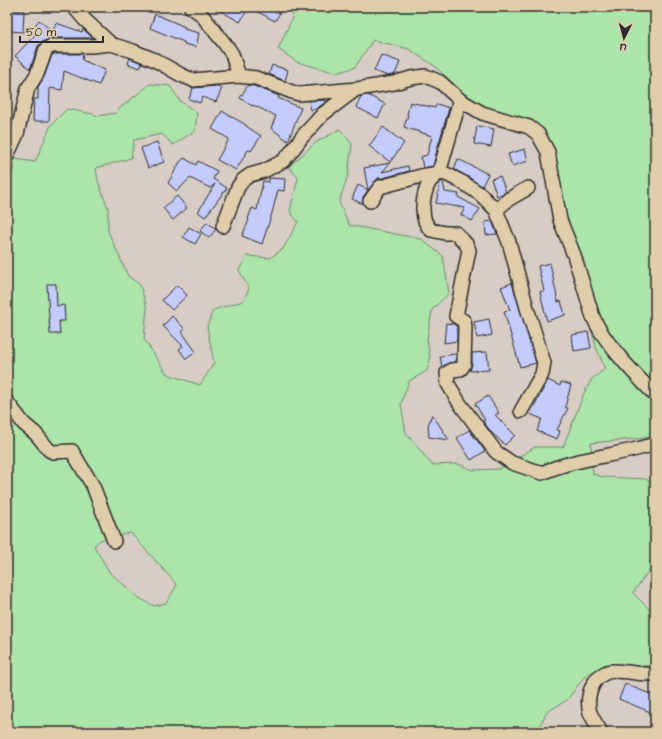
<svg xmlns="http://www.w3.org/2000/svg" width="662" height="739" viewBox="0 0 662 739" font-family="'Architects Daughter',sans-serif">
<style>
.green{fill:#abe5aa;stroke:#6b886a;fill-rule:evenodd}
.building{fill:#c4ccfe;stroke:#2b2b2b}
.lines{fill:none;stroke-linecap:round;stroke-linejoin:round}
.street-casing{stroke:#2b2b2b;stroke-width:16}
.street{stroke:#e0ceab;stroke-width:13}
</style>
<rect width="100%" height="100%" fill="#d8cdc4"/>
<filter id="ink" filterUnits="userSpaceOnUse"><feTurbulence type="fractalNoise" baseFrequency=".025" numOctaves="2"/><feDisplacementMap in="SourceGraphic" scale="8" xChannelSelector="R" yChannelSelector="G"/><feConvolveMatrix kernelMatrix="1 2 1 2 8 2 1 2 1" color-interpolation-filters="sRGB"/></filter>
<g filter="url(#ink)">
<path class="green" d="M295,7H655V435L645,438L591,443L593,474L603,477L646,479L655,485V563L651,567L633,593L655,615V666H643L606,664L585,676L567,700L547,712L536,732H7V203L15,159L35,162L51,125L67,109L93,114L98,116L116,113L119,109L150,84L170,86L180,101L197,113L195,131L173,145L162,134L134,140L131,158L96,168L98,181L108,208V231L128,276L140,285L147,308L144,339L167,374L200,385L214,363L207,327L213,310L243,301L249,289L239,270L247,256L270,258L283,249L298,222L290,211L298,178L289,167L315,143L340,129L352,144L348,175L339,202L349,225L421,239L443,256L449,293L432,310L427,339L430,359L427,371L409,381L401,404L406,433L432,465L458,464L473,470L499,469L535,447H563L584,393L592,379L605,369L596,347L581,292L550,202L546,168V139L472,102L436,67L409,49L373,40L355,67L337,73L297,62L278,49L291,21ZM131,533L177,585L166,603L154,606L139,598L110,573L94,546L100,540Z"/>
<path class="building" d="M214,7H249L240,22Z
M249,7H273L281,11L275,21Z
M11,10L24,11L23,32L10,31Z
M155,14L185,27L184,29L199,33L196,47L184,44V42L150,28Z
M39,20L53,32L56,23L82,32L83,29L93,38H52L42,42L38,46L30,69L15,56L37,33L30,32Z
M54,54H83L82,60L105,70L99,85L64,71L62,90L50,88L49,121H33L34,99H38V87L44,77L52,55Z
M381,55L400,62L395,74L388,76L374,71Z
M130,58L142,63L140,68L128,64Z
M272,65L288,70L285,81L269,74Z
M248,85L254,86L279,96L278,98L301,108L288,141L271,128L276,116L253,105L252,106L240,98Z
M217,86L222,88L216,102L202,97L200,103L189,99L193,88Z
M368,95L385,104L378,118L356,107L361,96Z
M326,100V102L316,109L311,110L309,101Z
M410,102L435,108L437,104L449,108L438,146H436L437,150L433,166L423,168L421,157L427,155L432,136L404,127L408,115H407Z
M222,111L246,125V126L261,136L251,151L248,150L236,170L217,160L229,139L212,129Z
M477,126L494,129L491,147L474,144Z
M383,127L404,143L390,162L369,146Z
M157,142L164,162L148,168L141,148Z
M525,149L528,161L512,166L508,154Z
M184,158L196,165L198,161L217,171L213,179L227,188L205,217L198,212L215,184L210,188L190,178L177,191L168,183L180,162Z
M458,159L488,174L482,186L454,169Z
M390,163L382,172L408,166L409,171L379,179V177L368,190L364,168Z
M500,176L506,192L497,196L491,179Z
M269,178L285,179L284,191L278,190L272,213L262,244L242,236L249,220L248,219L252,208L257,210L263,181L269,182Z
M441,181L443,182L445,192L459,194L458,197L480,209L472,221L461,215L465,208L436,203L440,183Z
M358,185L368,190L363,197V204L352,199Z
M177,196L187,208L173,220L163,208Z
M492,221L497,234L486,235L485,222Z
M207,222L216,229L209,238L200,231Z
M189,227L201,234L195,244L183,237Z
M550,263L558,302L561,301L565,315L547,321L540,292L544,291L538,266Z
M512,283L536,363L520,367L504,311L510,310L501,287Z
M47,284H56L57,306L64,305L65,321H59L60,334H50Z
M177,285L187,295L172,310L162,300Z
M172,316L185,329L182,332L196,352L186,359L179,349L183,346L163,326Z
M489,319L492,335L477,338L474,322Z
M446,323L453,324L457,326V341L444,343Z
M588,332L591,348L574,351L572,335Z
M487,352L489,370L470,371L472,364V353Z
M456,354V362L448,363L442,367L440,356Z
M548,380L560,386L561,382L571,385L565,407L568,408L557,430L560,431L557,439L537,431L542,419L530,414Z
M488,396L499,413L495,415L515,435L505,445L491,432L483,421L485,420L475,404Z
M432,414L449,440L429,437L428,426Z
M469,430L485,451L471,460L457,438Z
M625,684L655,696V714L619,699Z"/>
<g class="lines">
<g class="street-casing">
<path id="street" d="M74,7L84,19L111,44L133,51L155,60L181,75L193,80L239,76L256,78L292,92L299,94L357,89L394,83L411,78L426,76L440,82L460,100L482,113L529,127L538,134L548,152L560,220L574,255L593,317C604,343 635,374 655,395
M191,7L201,14L225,44L232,54L239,76
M460,100L439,173C434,177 429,181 427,187C422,200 420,220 431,230L445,233H456L466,244L469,250L456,316L464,321L465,327L464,364L461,369L452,370L447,373L448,384L460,404L496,452L512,463L542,473C578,457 618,456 655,444
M7,156L17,134L28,88L37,74L46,49L52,46H92L111,44
M370,201L380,187L421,176L439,173L446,174L462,182L480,194L496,210L509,199L528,188
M496,210L509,242L527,308L544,363L542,374L521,411
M223,226L238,187L243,180L250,175L264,171L283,161L291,152L302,137L323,114L355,90
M7,402L24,424L36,434L49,450L53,452L72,451L93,486L114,541
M601,732C597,726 593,719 590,713C585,695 594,671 615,671C628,671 642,675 655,674"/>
</g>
<use href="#street" class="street"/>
</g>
</g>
<rect width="662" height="739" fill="none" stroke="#e0ceab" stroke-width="24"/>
<rect x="12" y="12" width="638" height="715" fill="none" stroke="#2b2b2b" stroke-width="1.5" filter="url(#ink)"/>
<g transform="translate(624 38) rotate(186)" stroke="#e0ceab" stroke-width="3" paint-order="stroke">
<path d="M0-3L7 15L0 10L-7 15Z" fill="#2b2b2b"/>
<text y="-6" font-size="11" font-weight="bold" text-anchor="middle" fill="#2b2b2b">U</text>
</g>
<path d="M20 36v6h83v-6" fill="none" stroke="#2b2b2b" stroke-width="2"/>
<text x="26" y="36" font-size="12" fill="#2b2b2b" stroke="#e0ceab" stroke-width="3" paint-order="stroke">50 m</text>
</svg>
